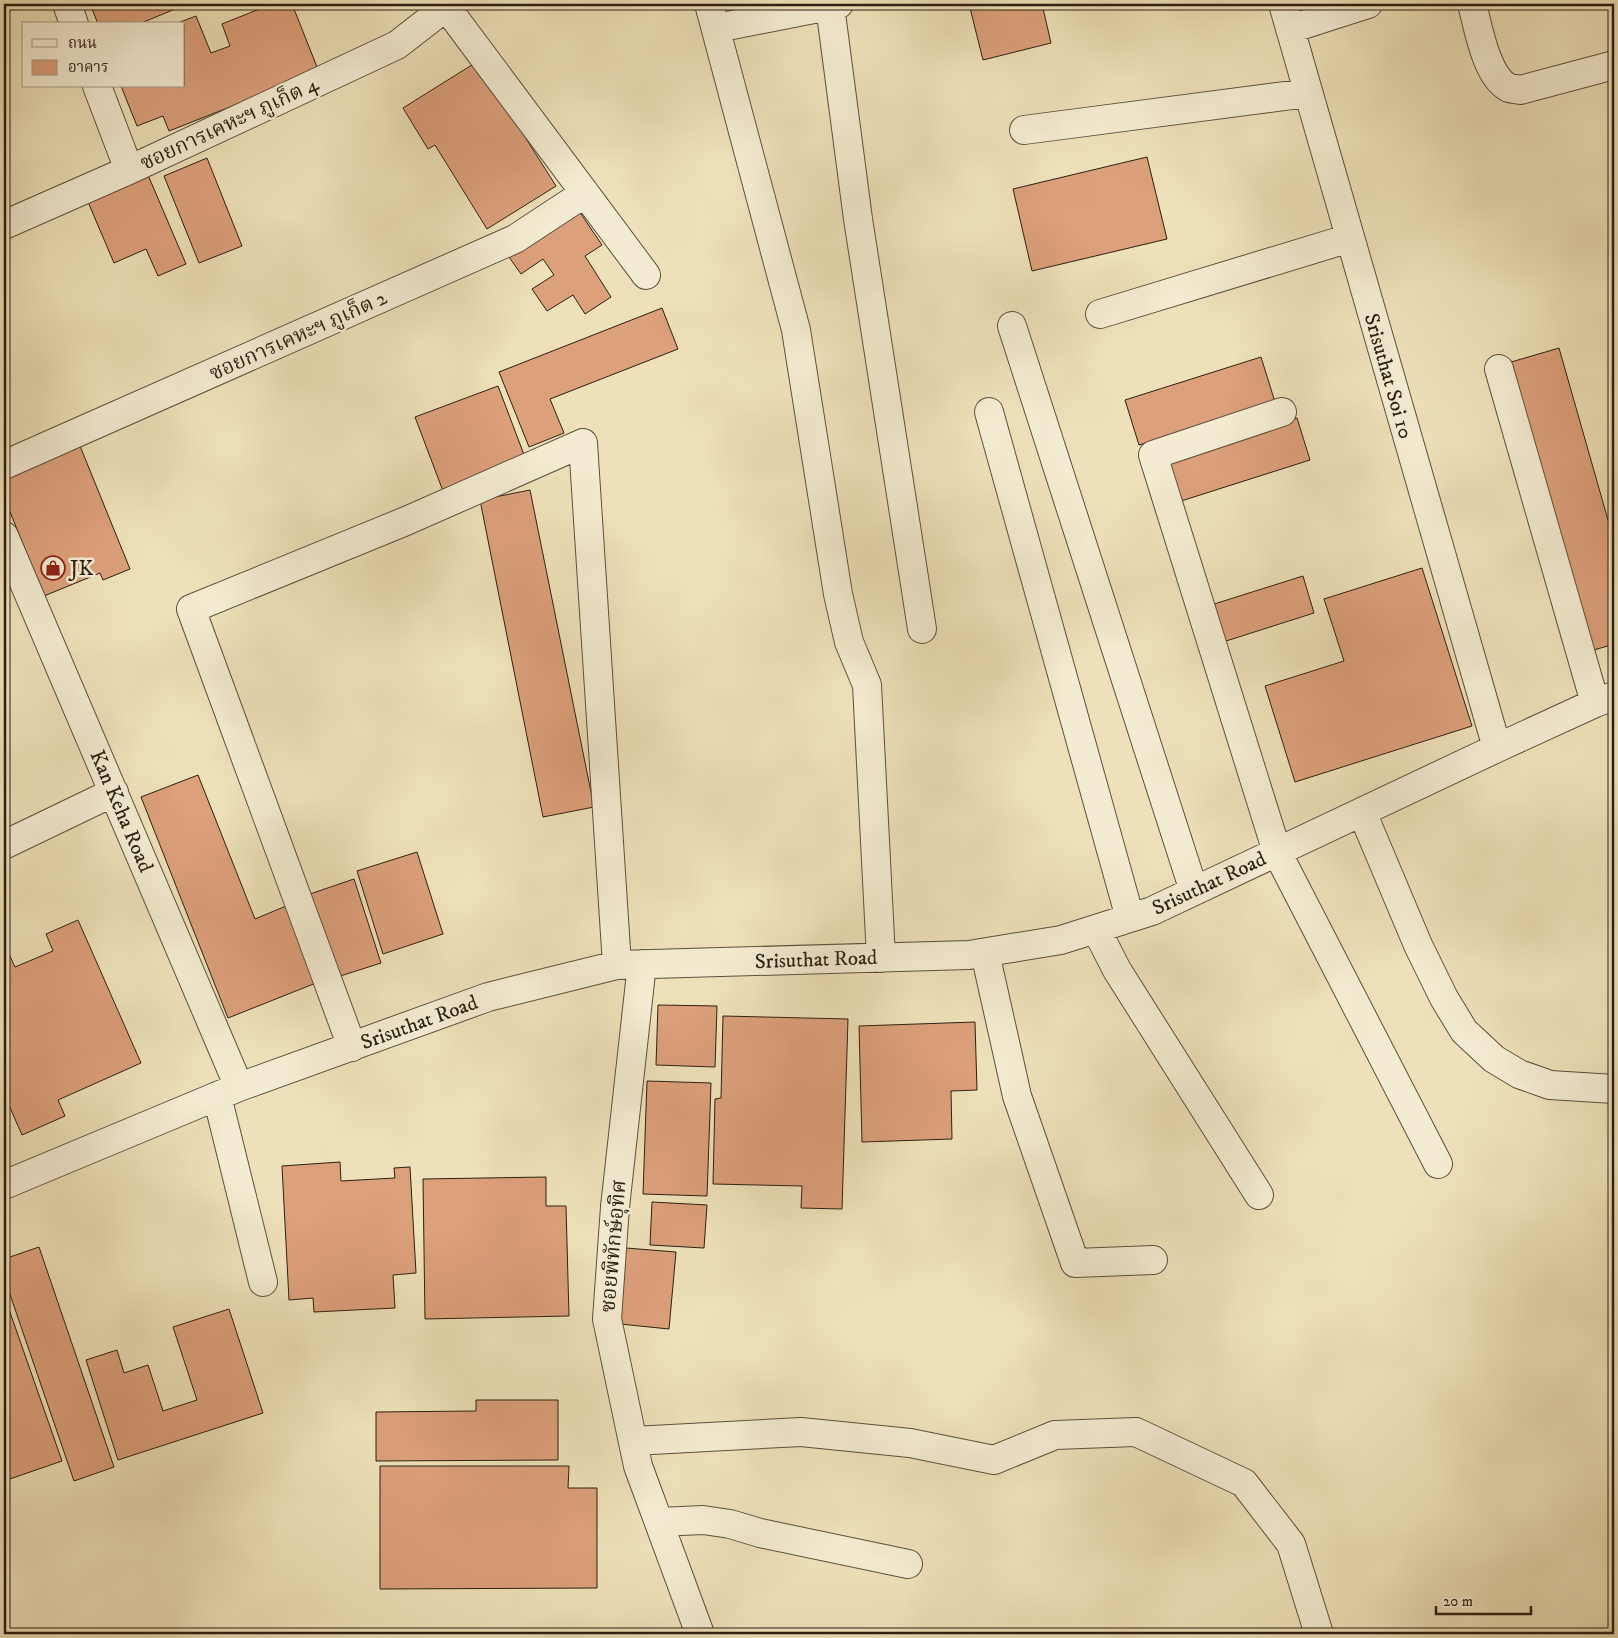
<svg xmlns="http://www.w3.org/2000/svg" width="1618" height="1638" viewBox="0 0 1618 1638" font-family="'IM FELL DW Pica','Noto Serif Thai',serif">
<style>
.building{fill:#dca07b;stroke:#2c1f12}
.lines{fill:none;stroke-linecap:round;stroke-linejoin:round}
.minor-casing{stroke:#5c503c;stroke-width:30}
.minor{stroke:#f4ecd2;stroke-width:28}
.labels{text-anchor:middle;stroke-width:5;stroke-linejoin:round;paint-order:stroke}
.street-label{font-size:21px;fill:#2c1f12;stroke:#f4ecd2}
.poi-label{font-size:21px;fill:#2c1f12;stroke:#f4ecd2;text-anchor:start}
</style>
<rect width="100%" height="100%" fill="#eee1b9"/>
<filter id="stains"><feTurbulence type="fractalNoise" baseFrequency=".004" numOctaves="4"/><feColorMatrix values="0 0 0 0 .2 0 0 0 0 .09 0 0 0 0 .02 0 0 0 .5 -.17"/></filter>
<radialGradient id="worn" r=".72"><stop offset=".6" stop-color="#630" stop-opacity="0"/><stop offset="1" stop-color="#630" stop-opacity=".3"/></radialGradient>
<path class="building" d="M90,4H187L139,24H98Z
M272,4H292L319,72L169,131L163,116L137,126L121,86H184V24H175L196,16L211,53L230,46L222,24Z
M728,4H751L729,9Z
M969,4H1042L1051,43L983,60Z
M1300,4H1333L1303,13Z
M475,63L498,100L501,99L556,186L487,229L435,145L428,149L403,108Z
M1147,157L1167,239L1032,271L1013,189Z
M207,158L242,246L199,263L164,176Z
M148,175L186,264L158,276L146,249L114,263L88,202Z
M579,211L602,245L585,256L611,297L585,314L573,295L547,311L532,289L554,275L543,259L521,274L509,257Z
M662,308L678,349L550,399L564,433L529,447L499,372Z
M1559,348L1614,541V644L1584,653L1501,365Z
M1261,357L1275,402L1139,445L1125,400Z
M498,386L526,460L443,491L415,417Z
M1297,418L1310,460L1178,502L1164,460Z
M80,446L130,569L103,580L100,573L44,596L4,497V477Z
M530,490L594,807L543,817L480,500Z
M1422,568L1472,726L1295,782L1265,686L1344,661L1324,599Z
M1303,576L1314,613L1223,642L1211,605Z
M198,775L255,919L286,906L316,983L228,1018L141,797Z
M417,852L443,934L383,954L357,871Z
M354,879L381,963L334,978L307,895Z
M78,920L141,1063L58,1100L65,1116L22,1135L4,1094V956L9,954L15,967L53,951L46,934Z
M658,1005L717,1006L715,1067L656,1065Z
M723,1016L848,1019L842,1209L801,1208L802,1186L713,1184L715,1099L721,1098Z
M975,1022L977,1090L951,1091L952,1139L862,1142L859,1026Z
M647,1081L711,1083L707,1196L643,1194Z
M340,1162L341,1181L395,1178L394,1168L410,1167L416,1273L393,1275L395,1308L314,1312L313,1298L289,1300L282,1166Z
M546,1177V1206H566L569,1316L425,1319L423,1179Z
M652,1202L707,1205L704,1248L650,1245Z
M39,1247L114,1467L74,1481L4,1277V1259Z
M626,1248L676,1252L669,1329L620,1324Z
M4,1295L62,1461L4,1481Z
M229,1309L263,1413L118,1460L86,1360L117,1350L124,1373L148,1365L163,1411L197,1400L173,1327Z
M476,1400H558V1460L376,1461V1412L476,1411Z
M380,1466H569L568,1488H597V1588L380,1589Z"/>
<g class="lines">
<g class="minor-casing">
<path id="minor" d="M67,4L74,24
M444,4L646,275
M709,4L796,330L838,594L849,642L867,685L881,958
M1283,4L1497,748
M1472,4C1478,26 1486,77 1509,88C1512,89 1517,89 1520,90L1614,65
M830,6L858,219L922,629
M717,28L839,4
M1290,29L1368,4
M97,86L129,170
M1024,130L1308,93
M4,225L129,170L397,45L446,7
M1100,314L1350,238
M1012,326L1194,891
M1499,369L1595,703
M989,412L1130,918
M1282,412L1153,455L1277,852L1438,1164
M4,465L515,239L585,193
M4,536L239,1087
M1362,812L1418,945L1444,998L1464,1031L1494,1059L1519,1074L1550,1085L1614,1089
M4,845L114,792
M1096,929L1117,970L1259,1195
M985,953L1017,1096L1075,1263L1153,1260
M642,964L615,1207L607,1319L638,1466L700,1634
M352,1047L191,609L406,521L583,443L617,965
M217,1096L263,1282
M4,1185L239,1087L488,997L617,965L969,955L1061,940L1152,911L1497,748L1595,703L1614,696
M633,1441L801,1432L910,1443L994,1460L1055,1435L1136,1432L1244,1483L1291,1544L1319,1634
M659,1522L703,1520L730,1524L760,1533L908,1564"/>
</g>
<use href="#minor" class="minor"/>
</g>
<defs>
<g id="shop-ring" transform="scale(1.25)"><circle r="9.5" fill="#f4ecd2" stroke="#8f2418" stroke-width="1.5"/><path d="M-5-2.5h2.3a2.7 3.5 0 0 1 5.4 0H5L5.5 6h-11ZM-1.5-2.5h3a1.5 2.3 0 0 0-3 0Z" fill="#8f2418"/></g>
</defs>
<g fill-rule="evenodd">
<use href="#shop-ring" x="53" y="568"/>
</g>
<g class="labels">
<g class="street-label">
<text transform="translate(229 123) rotate(-25)" y="7">ซอยการเคหะฯ ภูเก็ต 4</text>
<text transform="translate(298 335) rotate(-24)" y="7">ซอยการเคหะฯ ภูเก็ต 2</text>
<text transform="translate(1389 376) rotate(74)" y="7">Srisuthat Soi 10</text>
<text transform="translate(122 811) rotate(67)" y="7">Kan Keha Road</text>
<text transform="translate(1209 883) rotate(-25)" y="7">Srisuthat Road</text>
<text transform="translate(816 959) rotate(-2)" y="7">Srisuthat Road</text>
<text transform="translate(419 1022) rotate(-20)" y="7">Srisuthat Road</text>
<text transform="translate(613 1246) rotate(-85)" y="7">ซอยพิทักษ์อุทิศ</text>
</g>
<g class="poi-label">
<text x="70" y="575">JK</text>
</g>
</g>
<rect width="1618" height="1638" fill="none" stroke="#eee1b9" stroke-width="20"/>
<rect x="5" y="5" width="1608" height="1628" fill="none" stroke="#2c1f12" stroke-width="2.5"/>
<rect x="10" y="10" width="1598" height="1618" fill="none" stroke="#2c1f12"/>
<rect x="22" y="22" width="162" height="65" fill="#f4ecd2" stroke="#a49a85"/>
<rect x="32" y="39" width="25" height="8" fill="#f4ecd2" stroke="#a49a85"/>
<text x="68" y="48" font-size="15" fill="#2c1f12">ถนน</text>
<rect x="32" y="60" width="25" height="15" fill="#dca07b" stroke="#a49a85"/>
<text x="68" y="72" font-size="15" fill="#2c1f12">อาคาร</text>
<path d="M1436 1606v8h95v-8" fill="none" stroke="#2c1f12" stroke-width="2.5"/>
<text x="1443" y="1606" font-size="15" fill="#2c1f12" stroke="#f4ecd2" stroke-width="4" paint-order="stroke">20 m</text>
<rect width="100%" height="100%" filter="url(#stains)"/>
<rect width="100%" height="100%" fill="url(#worn)"/>
</svg>
